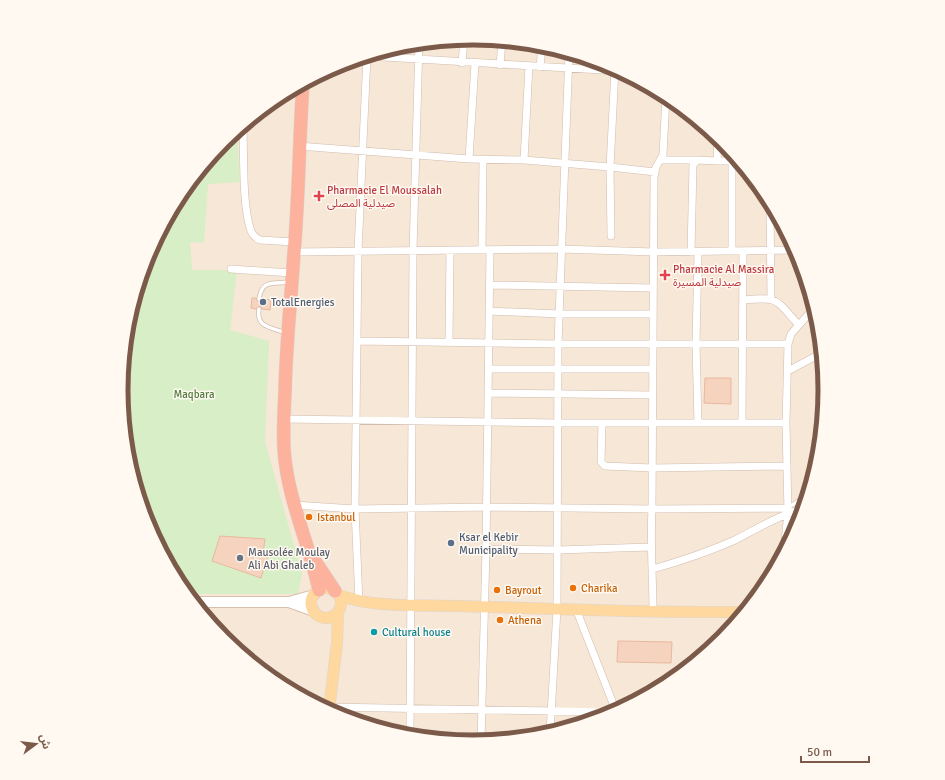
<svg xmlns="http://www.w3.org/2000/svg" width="945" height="780" viewBox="0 0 945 780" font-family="Signika,'Noto Sans Arabic',sans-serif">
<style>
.residential{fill:#f6e7d7}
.green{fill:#d7eec6}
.building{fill:#f5d3bf;stroke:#e9b89e}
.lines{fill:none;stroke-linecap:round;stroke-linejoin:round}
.lane-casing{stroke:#d2bcad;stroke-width:5}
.street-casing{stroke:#d2bcad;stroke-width:8}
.secondary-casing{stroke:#d8bead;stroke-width:12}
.primary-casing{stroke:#ddd4d0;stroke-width:12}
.highway-casing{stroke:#ddd4d0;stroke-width:14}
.lane{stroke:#fff;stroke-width:3.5}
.street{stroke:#fff;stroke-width:7}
.secondary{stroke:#fff;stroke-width:10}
.primary{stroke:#ffd89f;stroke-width:11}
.highway{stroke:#fcb29d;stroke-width:13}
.health-dot{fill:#e0444e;stroke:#fff9f1;stroke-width:1.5}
.service-dot{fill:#5c6f8a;stroke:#fff9f1;stroke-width:1.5}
.food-dot{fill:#e8710a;stroke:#fff9f1;stroke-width:1.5}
.worship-dot{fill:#6b7280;stroke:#fff9f1;stroke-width:1.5}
.culture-dot{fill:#0f9aa8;stroke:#fff9f1;stroke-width:1.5}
.labels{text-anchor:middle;stroke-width:3;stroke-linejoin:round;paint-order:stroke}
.health-label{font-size:11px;fill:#be3a42;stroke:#fff9f1;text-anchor:start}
.service-label{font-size:11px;fill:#4e5e75;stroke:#fff9f1;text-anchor:start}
.park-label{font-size:11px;fill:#527c3e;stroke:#fff9f1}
.food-label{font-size:11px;fill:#c56008;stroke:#fff9f1;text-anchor:start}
.worship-label{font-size:11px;fill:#5b616d;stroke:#fff9f1;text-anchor:start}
.culture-label{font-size:11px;fill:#0d838f;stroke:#fff9f1;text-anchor:start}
.rim{fill:none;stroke:#7b5a4a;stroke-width:5}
</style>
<rect width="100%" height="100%" fill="#fef5e9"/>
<path class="residential" d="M122 390a351 351 0 1 1 702 0a351 351 0 1 1-702 0Z"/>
<path class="green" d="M237,130L240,182L208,184L204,243L190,242L192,270H237L230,330L269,341L265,442L302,574L298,594H187C176,581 169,565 161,550C96,429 113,276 200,170C212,156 223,142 237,130Z"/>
<path class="building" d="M252,298H256L259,302L262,299L271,300L270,310L262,309L260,306L256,309L251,308Z
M705,378H731V404L704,403Z
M220,536L265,539L263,553L268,555L261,578L212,561Z
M618,641L672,642L671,663L617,662Z"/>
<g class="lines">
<g class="lane-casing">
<path id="lane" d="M259,299C262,279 273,284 290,282
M259,309C256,328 271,327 286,333
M789,507L806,496"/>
</g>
<g class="street-casing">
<path id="street" d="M367,56L619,71
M462,63L464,39
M500,65L502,41
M540,67L542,45
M243,126C244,154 242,206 251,231C253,236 256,238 260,240L294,242
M718,139L717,161H738
M298,146L469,159L524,160L610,167L615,69
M469,159L475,63
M524,160L529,66
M661,160H697
M770,204L771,299
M611,236L610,167L655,172
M790,240V250
M482,250L483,160
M732,251V161
M294,252L561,249L654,252L795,250
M691,252L693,165L697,160L717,161
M231,269L292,273
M490,285L653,288
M743,300C779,297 774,298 798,324
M489,311L560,314H653
M358,341L558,344H788
M449,341L450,250
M489,369H652
M788,371L816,356L821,351
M488,393L652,395
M284,419L558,423H786
M602,423L601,462L605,466L652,468L787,466
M698,423L696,344L698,252
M742,423L743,251
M294,505L355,509L486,507L652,509L788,508
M486,549L558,550L650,547
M784,550L788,513L786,423L788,344L791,334L814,308
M653,569C681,561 708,552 735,540C751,532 786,511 802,510
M359,602L355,509L358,251L367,56
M576,609L616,711
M653,613C653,578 650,544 652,509L654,177L656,167L663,155L666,96
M329,707L613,712
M550,733L557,609L558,344L569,53
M410,736L413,251L419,43
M481,741L486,549L490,250"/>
</g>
<g class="secondary-casing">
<path id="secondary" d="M193,602H289L314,595
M289,602L314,611"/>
</g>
<g class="primary-casing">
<path id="primary" d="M311 603a15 15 0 1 1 30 0a15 15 0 1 1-30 0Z
M338,594C365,608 428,605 461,606C555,609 649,613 743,612
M329,710L337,643L338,612"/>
</g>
<g class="highway-casing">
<path id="highway" d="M303,83C299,140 299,196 294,253C291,299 286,345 285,392C284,411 283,430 284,449C287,498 309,543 319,590
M315,561L335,591"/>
</g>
<use href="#lane" class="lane"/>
<use href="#street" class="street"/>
<use href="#secondary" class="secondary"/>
<use href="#primary" class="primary"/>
<use href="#highway" class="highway"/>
</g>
<g class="health-dot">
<path d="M317 190h4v4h4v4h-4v4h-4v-4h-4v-4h4z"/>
<path d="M663 269h4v4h4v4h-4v4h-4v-4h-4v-4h4z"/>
</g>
<g class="service-dot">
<circle cx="263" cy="302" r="4"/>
<circle cx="451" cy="543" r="4"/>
</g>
<g class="food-dot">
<circle cx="309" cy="517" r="4"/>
<circle cx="573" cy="588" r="4"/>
<circle cx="497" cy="590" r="4"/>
<circle cx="500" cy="620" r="4"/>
</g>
<circle class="worship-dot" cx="240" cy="558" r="4"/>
<circle class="culture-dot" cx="374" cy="632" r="4"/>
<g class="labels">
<g class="health-label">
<text x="327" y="194">Pharmacie El Moussalah<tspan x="327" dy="13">صيدلية المصلى</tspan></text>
<text x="673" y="273">Pharmacie Al Massira<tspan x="673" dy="13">صيدلية المسيرة</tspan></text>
</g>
<g class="service-label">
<text x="271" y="306">TotalEnergies</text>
<text x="459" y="541">Ksar el Kebir<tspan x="459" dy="13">Municipality</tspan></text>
</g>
<g class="park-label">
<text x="194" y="398">Maqbara</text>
</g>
<g class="food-label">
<text x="317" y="521">Istanbul</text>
<text x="581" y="592">Charika</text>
<text x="505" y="594">Bayrout</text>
<text x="508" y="624">Athena</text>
</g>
<g class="worship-label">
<text x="248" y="556">Mausolée Moulay<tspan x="248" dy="13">Ali Abi Ghaleb</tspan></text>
</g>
<g class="culture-label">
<text x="382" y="636">Cultural house</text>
</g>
</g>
<path d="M0 0H945V780H0ZM128 390a345 345 0 1 1 690 0a345 345 0 1 1-690 0Z" fill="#fff9f1" fill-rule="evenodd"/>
<path class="rim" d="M128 390a345 345 0 1 1 690 0a345 345 0 1 1-690 0Z"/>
<g transform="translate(36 744) rotate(75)" stroke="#fff9f1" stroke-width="3" paint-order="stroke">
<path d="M0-3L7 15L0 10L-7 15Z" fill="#7b5a4a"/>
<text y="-6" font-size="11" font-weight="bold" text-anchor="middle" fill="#7b5a4a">ش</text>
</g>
<path d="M801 756v6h68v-6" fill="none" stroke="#7b5a4a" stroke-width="2"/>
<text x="807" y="756" font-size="12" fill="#7b5a4a" stroke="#fff9f1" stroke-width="3" paint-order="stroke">50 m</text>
</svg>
